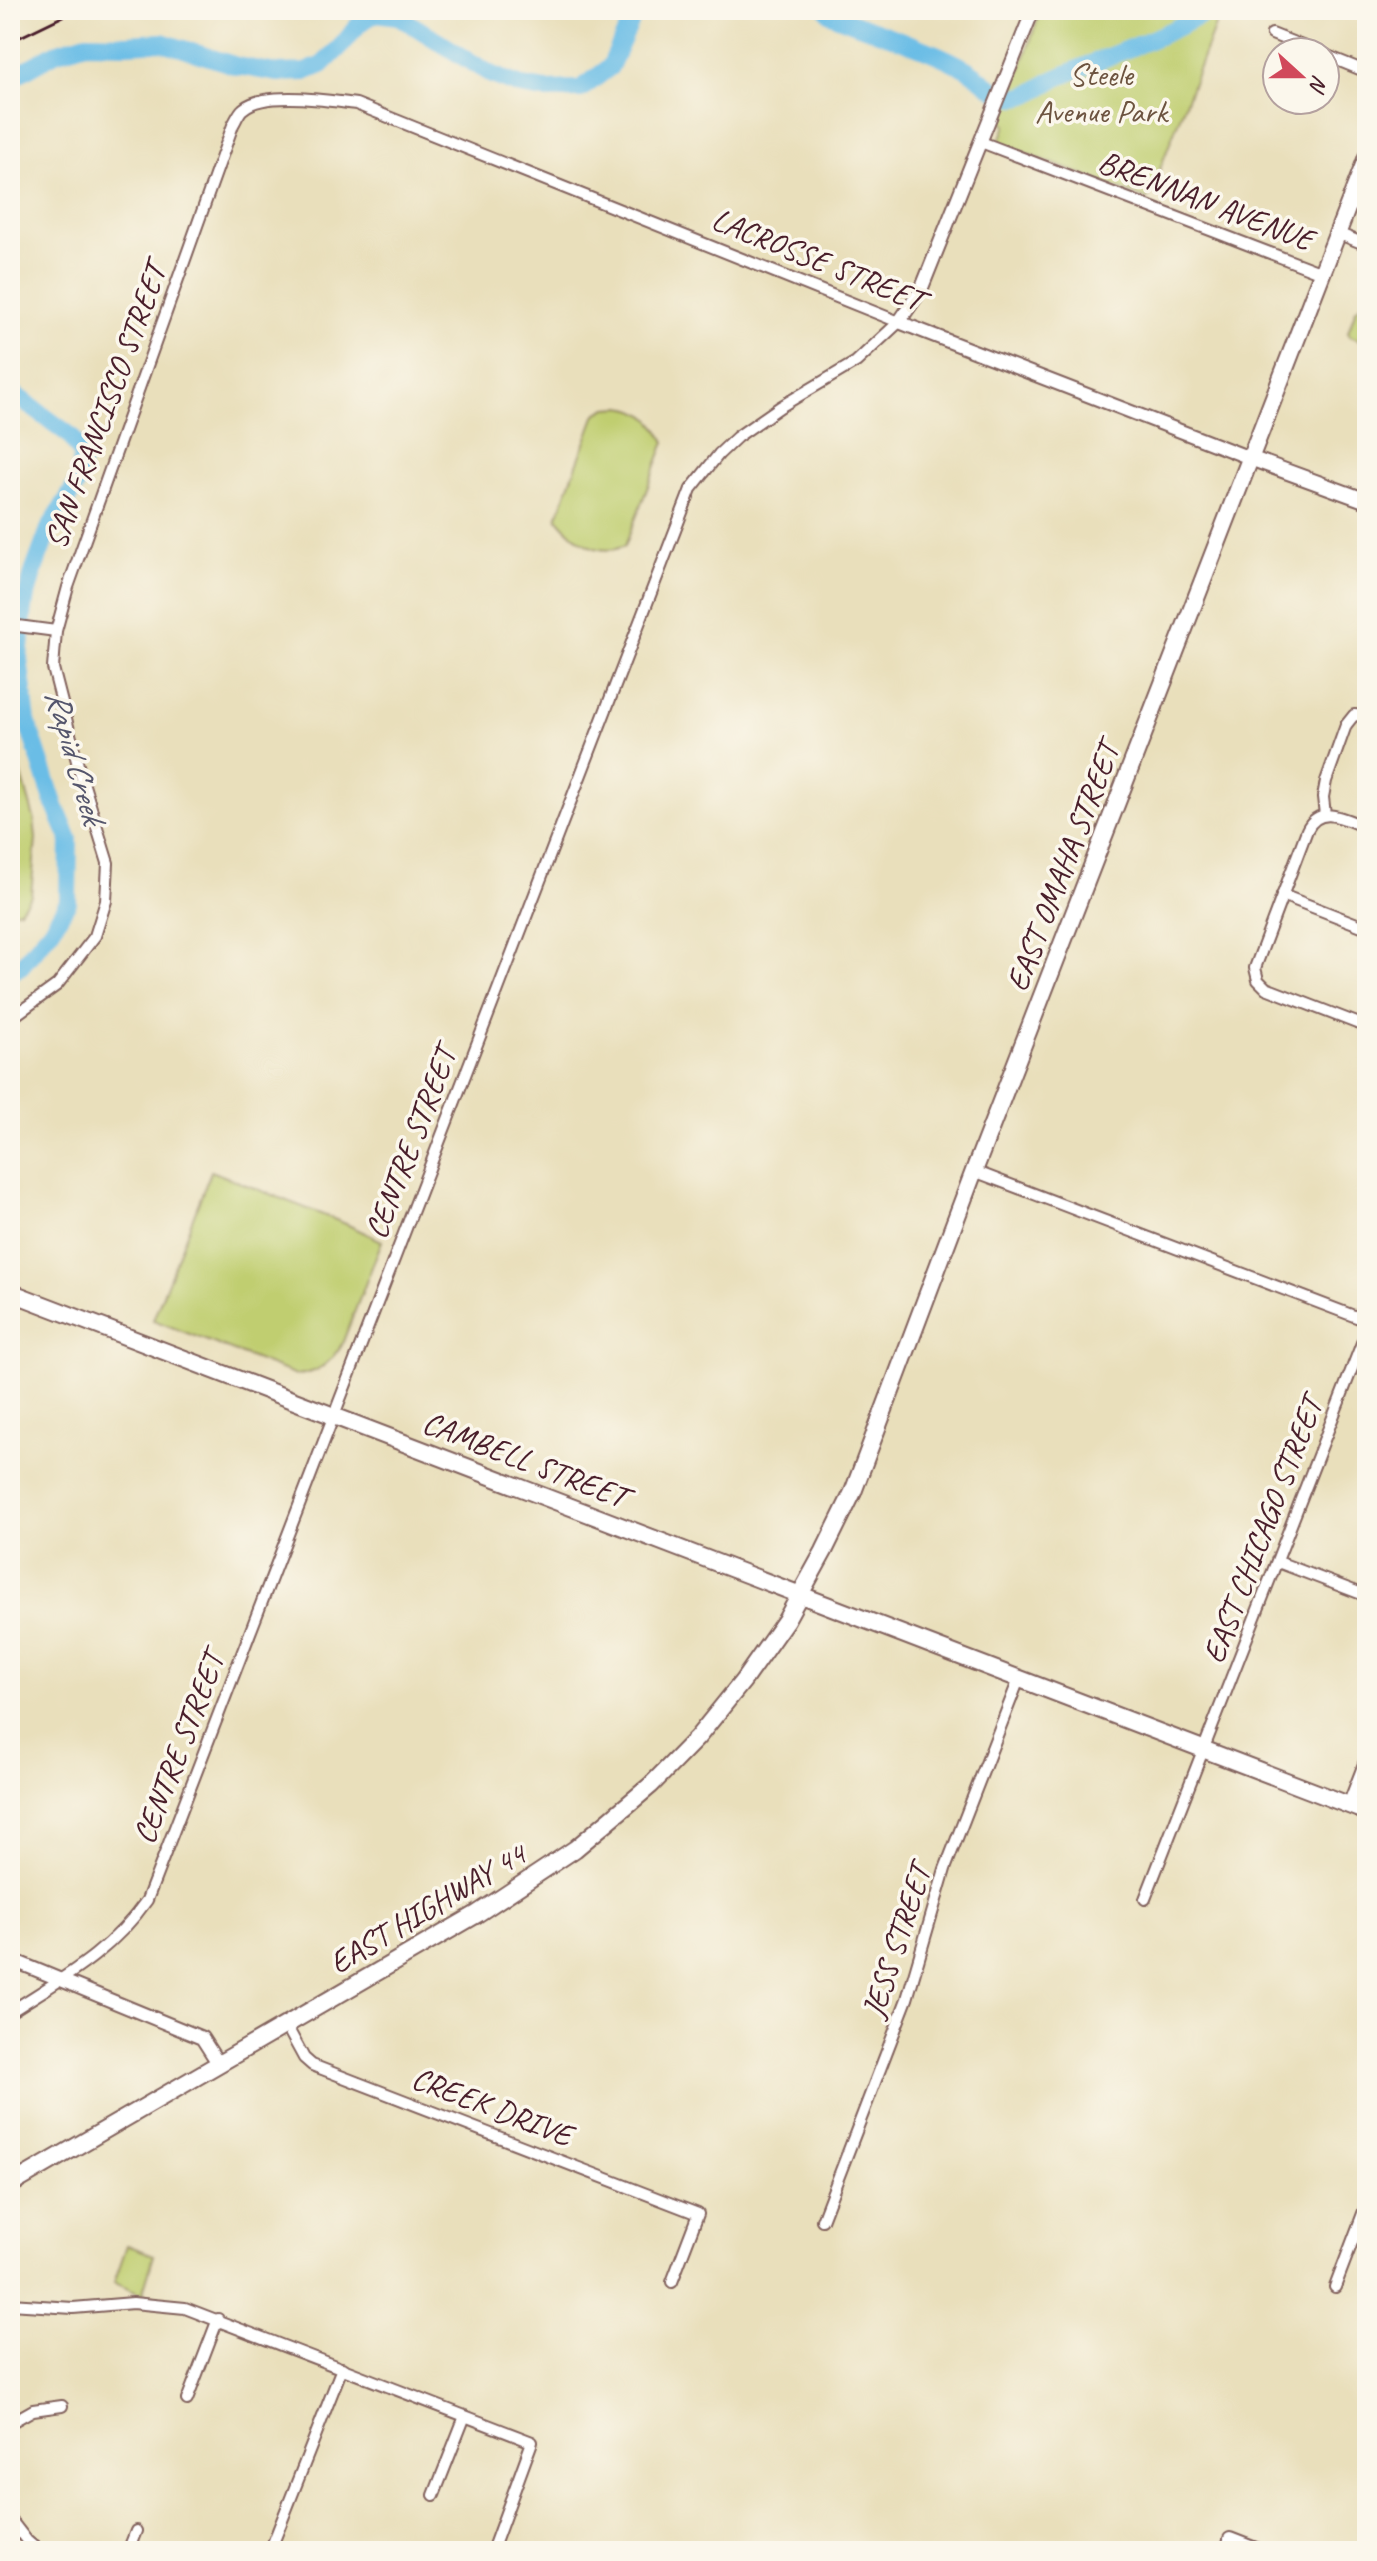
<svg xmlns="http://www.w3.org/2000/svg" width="1377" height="2561" viewBox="0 0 1377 2561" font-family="Caveat,sans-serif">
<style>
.green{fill:#c0ce70;stroke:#85764e;stroke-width:2}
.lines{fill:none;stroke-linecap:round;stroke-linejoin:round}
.river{stroke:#6abde6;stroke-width:18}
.minor-casing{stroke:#82625d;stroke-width:14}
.tertiary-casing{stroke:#82625d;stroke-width:16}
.secondary-casing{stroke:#82625d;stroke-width:18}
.primary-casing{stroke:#82625d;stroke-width:20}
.minor{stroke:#fff;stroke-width:10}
.tertiary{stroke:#fff;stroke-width:12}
.secondary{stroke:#fff;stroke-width:14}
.primary{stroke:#fff;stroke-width:16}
.rail{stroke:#4a1f2b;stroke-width:3}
.labels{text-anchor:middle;stroke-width:7;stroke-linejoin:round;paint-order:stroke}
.park-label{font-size:32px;fill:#6d5440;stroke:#fbf7ec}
.street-label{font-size:32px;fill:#4a1f2b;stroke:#fbf7ec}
.water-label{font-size:34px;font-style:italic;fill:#55566c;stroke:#fbf7ec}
</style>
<rect width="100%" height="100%" fill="#fbf7ec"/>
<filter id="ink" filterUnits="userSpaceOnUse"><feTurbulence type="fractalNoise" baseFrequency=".0125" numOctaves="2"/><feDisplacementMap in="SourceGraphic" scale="16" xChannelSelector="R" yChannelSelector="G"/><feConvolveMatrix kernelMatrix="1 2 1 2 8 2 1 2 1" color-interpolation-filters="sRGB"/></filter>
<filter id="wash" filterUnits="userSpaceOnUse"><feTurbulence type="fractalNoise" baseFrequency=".006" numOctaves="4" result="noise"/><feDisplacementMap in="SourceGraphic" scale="32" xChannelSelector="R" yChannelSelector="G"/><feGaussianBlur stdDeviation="1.8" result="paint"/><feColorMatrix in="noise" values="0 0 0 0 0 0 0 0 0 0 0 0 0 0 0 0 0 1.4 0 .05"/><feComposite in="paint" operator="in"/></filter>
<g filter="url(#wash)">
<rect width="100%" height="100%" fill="#e9dfbb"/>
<path class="green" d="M1041,10H1221L1148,200L999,143L1006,125L1002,123Z
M1363,303H1367V343L1350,336L1348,332L1356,309Z
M621,407C645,409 655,422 665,442L625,546C596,558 576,540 557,518L596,414L607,408Z
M10,733L34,818L36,839L31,895L20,910L11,912Z
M211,1171L346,1224L382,1241L342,1344C331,1362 318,1374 296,1375L153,1320Z
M127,2245L154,2255L142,2295L114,2283Z"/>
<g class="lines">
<path class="river" d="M828,10L831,14C875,33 927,46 968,70C983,79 996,96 1015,97C1031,97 1040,86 1053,80C1106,56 1161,39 1210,10
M10,79L55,53L86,43L127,44L162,42L237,66L277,73L305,72L322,65L343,44L359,24L376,13L398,16L492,75L521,86L545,90L581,89L610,67L636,10
M10,391L71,436L82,455L79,480L49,529L34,570L24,606L19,659L27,721L55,806L69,839L68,902L51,930L21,966L10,973"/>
</g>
</g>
<g filter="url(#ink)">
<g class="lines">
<g class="minor-casing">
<path id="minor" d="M1272,34L1317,52
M1325,55L1367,72
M981,142L1322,273
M1337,233L1367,245
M10,625L56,631
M1325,815L1323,797L1326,781L1346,725L1354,715L1367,716
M1367,828C1346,820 1320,803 1307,830L1255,968L1258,980L1266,988L1367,1027
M1282,895L1367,928
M10,1019L57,985L95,936L106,901L108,863L79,769L53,668L56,631L68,587L233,125C236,120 239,112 243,109C264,90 330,101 356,104L899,322L856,362L780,407L737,437L719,454L691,489L147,1900C109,1954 64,1977 10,2012
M974,1171L1367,1321
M1278,1562L1367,1596
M1348,1805L1367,1756
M1145,1899L1367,1330
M286,2025L304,2058L312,2065L698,2214L672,2282
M822,2220L907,1999L945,1869L1019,1679
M1335,2287L1367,2203
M10,2304L73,2308L133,2303L185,2308L532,2442L492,2551
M187,2400L218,2319
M10,2423L33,2410L62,2406
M434,2495L465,2416
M10,2519L27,2541L39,2551
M128,2551L136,2531
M270,2551L342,2368
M1225,2551L1230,2539"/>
</g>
<g class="tertiary-casing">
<path id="tertiary" d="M1033,10L921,290L899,322L1250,458
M10,1959L202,2038L218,2063
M1230,2539L1261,2551"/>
</g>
<g class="secondary-casing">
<path id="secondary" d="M1250,458L1367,501"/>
</g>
<g class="primary-casing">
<path id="primary" d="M10,1292L1367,1812
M10,2185L477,1914L575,1849L651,1785L697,1738L743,1681L786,1620L824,1551L853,1492L974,1171L1367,157"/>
</g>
<use href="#minor" class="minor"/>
<use href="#tertiary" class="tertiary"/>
<use href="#secondary" class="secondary"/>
<use href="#primary" class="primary"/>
<path class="rail" d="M10,42L76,10"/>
</g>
</g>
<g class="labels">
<g class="park-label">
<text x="1101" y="85">Steele<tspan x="1101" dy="37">Avenue Park</tspan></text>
</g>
<g class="street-label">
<text transform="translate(1206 200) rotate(21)" y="11">BRENNAN AVENUE</text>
<text transform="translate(818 259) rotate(22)" y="11">LACROSSE STREET</text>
<text transform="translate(105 406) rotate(-70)" y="11">SAN FRANCISCO STREET</text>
<text transform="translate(1062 867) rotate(-69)" y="11">EAST OMAHA STREET</text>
<text transform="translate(410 1143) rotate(-69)" y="11">CENTRE STREET</text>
<text transform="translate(525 1459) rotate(21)" y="11">CAMBELL STREET</text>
<text transform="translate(1262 1530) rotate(-69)" y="11">EAST CHICAGO STREET</text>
<text transform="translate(178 1748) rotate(-69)" y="11">CENTRE STREET</text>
<text transform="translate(427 1908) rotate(-31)" y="11">EAST HIGHWAY 44</text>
<text transform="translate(896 1941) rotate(-72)" y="11">JESS STREET</text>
<text transform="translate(492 2106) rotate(21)" y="11">CREEK DRIVE</text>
</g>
<g class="water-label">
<text transform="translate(76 756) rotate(74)" y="12">Rapid Creek</text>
</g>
</g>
<rect width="1377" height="2561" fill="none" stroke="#fbf7ec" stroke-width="40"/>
<g transform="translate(1301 76) rotate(111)"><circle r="38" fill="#fbf7ec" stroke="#b4a19f" stroke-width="2"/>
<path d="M0-6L14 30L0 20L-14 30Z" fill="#d1495b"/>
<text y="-12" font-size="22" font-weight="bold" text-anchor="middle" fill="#4a1f2b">N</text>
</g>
</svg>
